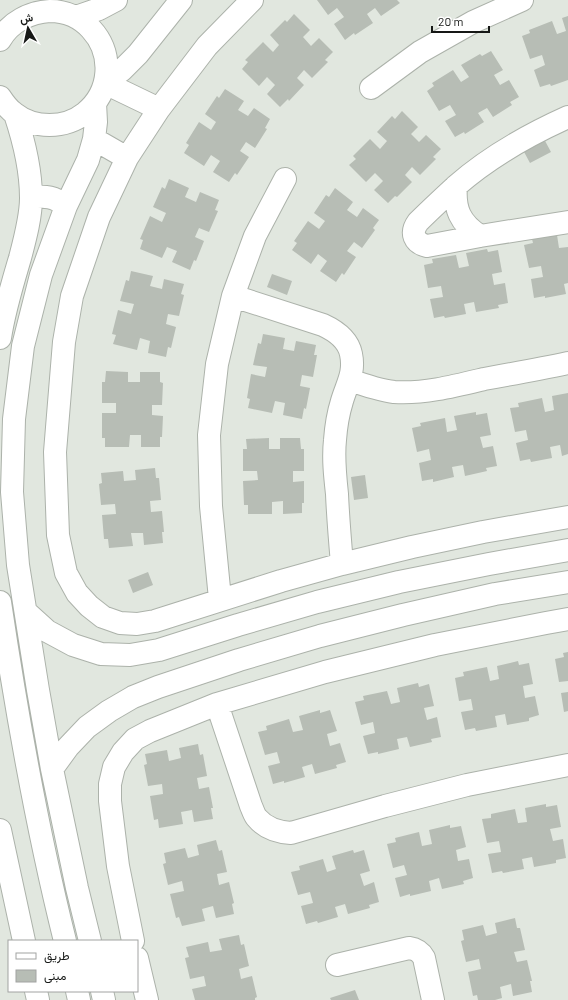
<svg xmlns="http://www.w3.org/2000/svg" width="568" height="1000" viewBox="0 0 568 1000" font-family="Barlow,Vazirmatn,sans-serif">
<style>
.building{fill:#b7bdb5}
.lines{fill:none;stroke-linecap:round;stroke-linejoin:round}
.minor-casing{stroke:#acb2aa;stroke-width:24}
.minor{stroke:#fff;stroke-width:22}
</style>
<rect width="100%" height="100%" fill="#e1e7df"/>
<path class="building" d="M317,0H397L400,3L381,16L375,8L367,14L373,23L355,35L354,33L345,40L334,24L344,17L337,8L328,15Z
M294,14L310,30L303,37L311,46L319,38L333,52L325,60L328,62L312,78L304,70L297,78L304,85L289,101L288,99L280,107L267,94L275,85L267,77L259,86L242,69L248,62L245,60L263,42L273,52L279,45L270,35L285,20L287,22Z
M568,16V80L551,86L550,84L540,87L534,70L545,65L542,55L530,59L522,36L530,33L529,30L552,21L557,34L566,31L562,18Z
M491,51L503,70L494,75L500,85L509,80L519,97L510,102L512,105L493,117L487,108L478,113L484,122L465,134L464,132L455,137L445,121L456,115L450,105L439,111L427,91L434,86L432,83L453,70L461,82L469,77L461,65L480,54L482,56Z
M225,89L244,101L238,110L248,116L254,108L270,119L265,128L267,129L255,148L246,142L240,151L249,157L237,175L235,173L229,182L213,172L220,161L211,155L204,166L184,153L189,145L186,143L199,122L211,130L216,122L205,114L217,96L219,98Z
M402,111L418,127L411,134L419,142L426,135L441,149L433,157L436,159L420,175L412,167L405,175L412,182L397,197L395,196L388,203L374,190L383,181L375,173L366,182L349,165L356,159L353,156L370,139L380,149L387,141L377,132L392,116L395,119Z
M544,139L551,152L530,163L523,150Z
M169,179L189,188L185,197L196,202L200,192L219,200L215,210L218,211L209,232L199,228L195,237L204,241L196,261L194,260L190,270L172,262L177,251L167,247L162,258L140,249L143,240L140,239L150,216L162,222L166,213L153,207L162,187L165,189Z
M335,188L353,202L347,210L357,217L363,208L379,220L373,228L375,230L362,248L354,242L347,251L356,257L344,275L342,273L336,282L320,271L327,261L318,254L311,264L292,250L297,243L294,241L308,221L319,229L325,221L314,213L326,195L329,197Z
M557,235L559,248L568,247V283L564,284L566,294L545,298V296L534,298L531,279L543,277L541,266L529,268L524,245L533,243L532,239Z
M487,249L488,252L498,250L502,272L492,274L494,285L505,283L508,303L498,305L499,308L476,312L474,302L464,304L466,314L445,318L444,316L434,318L430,299L443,297L441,286L428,288L424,265L433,263L432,259L456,255L459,268L469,266L466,253Z
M131,271L153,276L150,286L162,289L164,279L184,284L181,294L184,295L179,316L168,314L166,324L176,327L171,348L168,347L166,357L148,353L150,341L140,338L137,350L113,344L116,335L112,334L118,310L131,314L134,304L120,301L126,280L129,281Z
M272,274L292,281L287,295L267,287Z
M263,334L285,338L283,349L294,351L296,341L316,345L314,355H317L313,377L302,375L300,386L310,388L306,409L304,408L302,419L283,415L285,403L275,401L272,413L248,408L250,399L247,398L251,374L265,377L267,367L253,365L258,343L261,344Z
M106,371L128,372V382H140V372H160V382L163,383L162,405H152V415L163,416L162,437H160V447H141V435H130L129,447H105V438H102V413H116V403H102V382H105Z
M568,393V454L562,456L560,445L550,447L552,458L531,462L530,459L520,461L516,443L528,440L526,430L515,432L510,408L519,407L518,403L542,398L545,412L554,410L552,396Z
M476,412V415L487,413L491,435L480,437L483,448L493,446L497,466L486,468L487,471L465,476L463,465L452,467L454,477L433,482V479L422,481L419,463L431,460L429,449L417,452L412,428L421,426L420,423L445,418L447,432L457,430L454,416Z
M269,438V449H280V438H300L301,449H304V471H293V482L304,481V503H302V513L283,514V501L272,502V514H248V505H244L243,481L258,480L257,471H243V449H247L246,439Z
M155,468L156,478H159L161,500L150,501L151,512L162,511L164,532H162L163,543L144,545L143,533H131L133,546L109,548L108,539H104L102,515L116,514L115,504L101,505L99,484L102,483L101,473L123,471L124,481L136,480L135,470Z
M365,475L368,498L354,500L351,477Z
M148,572L153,585L133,593L128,580Z
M568,652V681L559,682L555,659L564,657L563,653Z
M518,661L519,665L529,663L533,684L523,686L525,698L535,696L539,715L529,718V721L507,725L505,714L495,716L497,727L476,731L475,728L465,730L461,712L473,710L471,699L459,701L455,678L464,676L463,672L487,667L490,681L499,679L497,666Z
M418,683L419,687L429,684L434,706L424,708L427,720L437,717L441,737L431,739L432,742L410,747L407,737L397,739L399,749L378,754V752L368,754L363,736L375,733L373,722L361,725L355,702L364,700L363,696L387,691L391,704L400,702L397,688Z
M568,692V711L564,712L561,693Z
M320,710V713L330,710L337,731L327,734L330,746L340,743L346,762L336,765L337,768L315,774L312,764L302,767L305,777L284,783V781L273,784L268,766L280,763L277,752L265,755L258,732L267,730L266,726L289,719L293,732L303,730L299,716Z
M198,744L200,755L203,754L207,776L197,778L199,789L209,787L213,808H211L213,819L194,822L192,810L181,812L183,824L159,828L158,819L154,820L150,796L163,794L162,784L148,786L144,765L147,764L145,754L167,750L169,761L181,758L179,748Z
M546,804V807L557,805L561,827L550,829L553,841L563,839L566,858L556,860V863L534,867L532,857L522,859L524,869L503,873L502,871L492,873L488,854L501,852L499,841L487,843L482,819L491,818V814L515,809L518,823L527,822L525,808Z
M450,825V828L461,826L466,847L456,850L458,861L469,859L473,878L463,881L464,884L442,889L439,878L429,881L431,891L410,896V894L400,897L395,878L407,875L404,865L393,868L387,844L396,842L395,838L419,832L422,846L432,844L429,830Z
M216,840L219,851L222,850L227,872L217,874L219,885L229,882L234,903L232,904L234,914L216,918L213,906L202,909L205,921L182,926L179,917L176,918L170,894L184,891L182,881L168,885L163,864L166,863L164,853L185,848L188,858L199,855L197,845Z
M353,850L354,853L364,850L370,871L360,874L364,886L374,882L379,902L369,905L370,908L348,914L345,904L335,907L338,917L318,923L317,921L306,924L301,906L313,903L310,892L298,895L291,872L300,870L299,866L323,859L327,872L336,869L332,856Z
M515,918L517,928H520L525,950L514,952L517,962L527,960L532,981H530L532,992L513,996L511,984L500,987L502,998L495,1000H478L477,995L473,996L468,972L481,969L479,959L466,962L461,941L464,940L462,930L483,925L486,936L497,933L495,923Z
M239,935L241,945L244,944L249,966L239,969L241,979L252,976L257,997L255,998V1000H195L192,989L206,986L204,976L190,979L185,958L189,957L186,947L208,942L210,952L222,950L219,939Z
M355,990L359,1000H331L330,998Z"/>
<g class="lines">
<g class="minor-casing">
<path id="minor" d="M252,0L207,46L159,109L127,158L99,217L72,296L64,342L55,452L58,535L66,573L77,593L89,606L103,617L120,623L137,624L155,621L281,581L342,564L412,547L483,532L568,517
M76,17L99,9L116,0
M0,40C10,22 30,12 50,11C66,11 81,18 91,29C114,54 111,92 85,113C65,129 34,129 14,113C8,109 4,103 0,97
M371,88L420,52L473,22L522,0
M159,109L105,83L122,70L138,54L181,0
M568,117C528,135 489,157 456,186C443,198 430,210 418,222C410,233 414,243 427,246L480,236L568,222
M94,139L127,158
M456,186C454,209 460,223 480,236
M31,198C45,195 55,197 66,206
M233,296L323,325C336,331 348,339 351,354C355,373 347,384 342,401C338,414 336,426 335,440C333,458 335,476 337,494C338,518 340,541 342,564
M0,338C4,311 12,285 20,258C25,239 31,217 31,198C31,169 24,141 15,114
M350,380C364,385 378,390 394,392C424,394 455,386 484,379C512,374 540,369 568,363
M220,599L211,506L209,435L217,364L233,296L255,236L285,179
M0,602C17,716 37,829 65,941
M26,612L47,631L73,645L101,654L130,655L159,650L238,625L317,602L399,582L489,564L568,550
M217,704L251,806C253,810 254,815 257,818C266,829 278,832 291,833L385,806L467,785L568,765
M52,769L68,747L87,727L109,711L133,697L158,687L239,660L320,636L403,615L495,594L568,582
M0,830L24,941
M90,941L77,888L52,769L38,690L18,565L12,492L14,419L23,346L41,275L66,206L88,160L94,139L96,122L95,103
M133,941L118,866L110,801V784L114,767L123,752L135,739L150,731L217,704L325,672L435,645L546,623L568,619
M137,958L147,1000
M337,965L409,948C416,949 420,951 424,958L433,1000
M36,991L38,1000
M77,991L79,1000
M102,991L104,1000"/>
</g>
<use href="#minor" class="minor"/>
</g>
<rect x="8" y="940" width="130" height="52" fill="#ffffff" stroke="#a2a3a2"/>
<rect x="16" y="953" width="20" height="6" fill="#ffffff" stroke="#a2a3a2"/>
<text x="44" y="960" font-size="12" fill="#161816">طريق</text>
<rect x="16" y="970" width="20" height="12" fill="#b7bdb5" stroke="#a2a3a2"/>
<text x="44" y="980" font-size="12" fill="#161816">مبنى</text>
<g transform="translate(28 28) rotate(351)" stroke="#ffffff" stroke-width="3" paint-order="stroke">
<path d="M0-3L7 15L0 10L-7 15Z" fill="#161816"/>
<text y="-6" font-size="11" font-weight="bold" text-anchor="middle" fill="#161816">ش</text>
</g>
<path d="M432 26v6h57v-6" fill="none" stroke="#161816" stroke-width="2"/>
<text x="438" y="26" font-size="12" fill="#161816" stroke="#ffffff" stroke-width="3" paint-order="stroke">20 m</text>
</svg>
